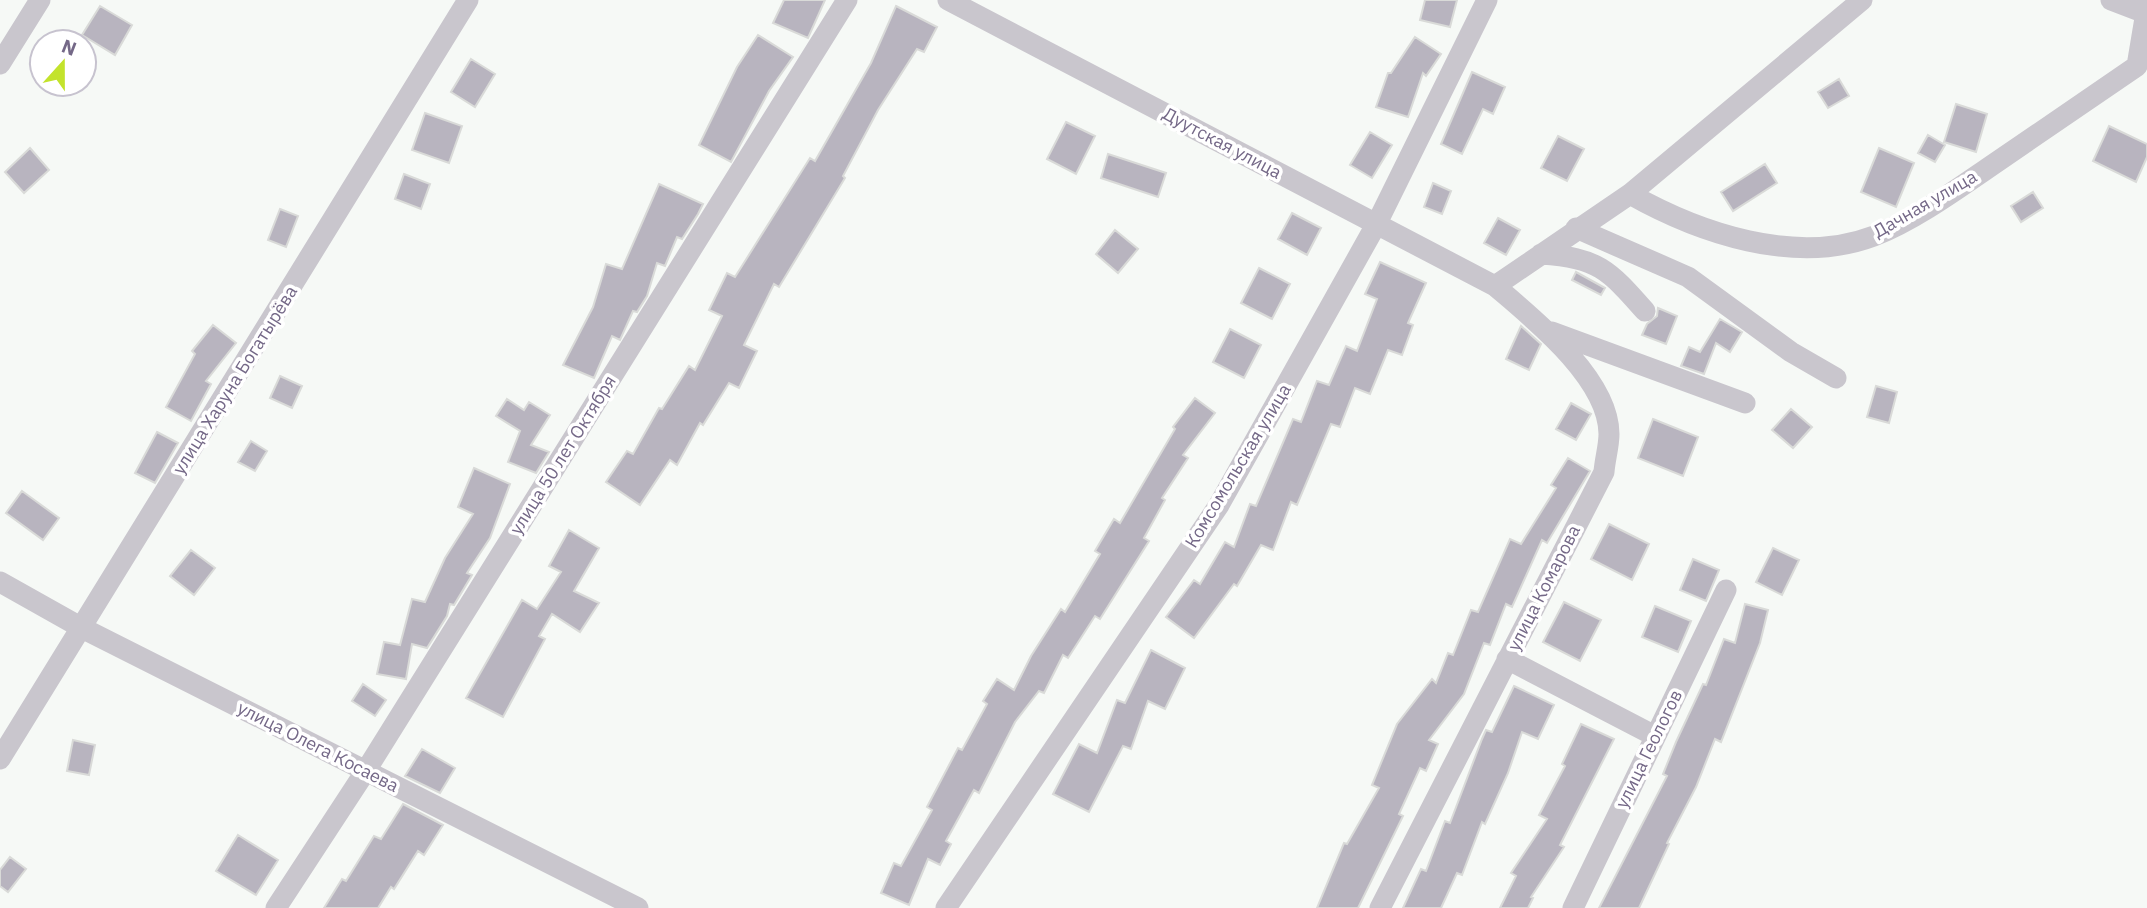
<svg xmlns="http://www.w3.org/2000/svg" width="2147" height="908" viewBox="0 0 2147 908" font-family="'IBM Plex Sans',sans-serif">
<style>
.building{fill:#b8b4bf;stroke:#d9dad8;stroke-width:2}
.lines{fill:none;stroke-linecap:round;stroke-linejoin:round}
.minor{stroke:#c9c6cd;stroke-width:21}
.labels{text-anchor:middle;stroke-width:7;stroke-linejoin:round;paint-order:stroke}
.street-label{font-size:18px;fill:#746887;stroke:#fff}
</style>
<rect width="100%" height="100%" fill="#f6f9f6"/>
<path class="building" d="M784,0H825L808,38L773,23Z
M1425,0H1457L1450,27L1420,20Z
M100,6L132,25L115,55L82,35Z
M896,6L937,27L924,52L917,49L878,110L843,176L845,178L779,287L774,284L744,345L757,351L739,388L729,383L703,425L700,423L677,465L670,460L640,505L606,482L627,451L633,454L659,408L662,409L689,366L695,370L722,316L709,310L727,273L735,277L810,158L815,161L871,63Z
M758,35L793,57L769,91L731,162L699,145L737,67Z
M1415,37L1441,54L1426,76L1423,73L1408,117L1376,107L1388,73H1391Z
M471,59L495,74L475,107L451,92Z
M1472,72L1505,87L1493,114L1483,109L1462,154L1441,144Z
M1839,79L1849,96L1828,108L1818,92Z
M1956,104L1987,114L1976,152L1944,142Z
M425,113L462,126L449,163L412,150Z
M1066,122L1095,136L1076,174L1047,159Z
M2109,126L2147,144V157L2136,182L2093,161Z
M1370,132L1392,145L1372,178L1350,165Z
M1928,135L1945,145L1935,162L1918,153Z
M1558,136L1584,149L1567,181L1541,168Z
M30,148L49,170L24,193L5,172Z
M1879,148L1914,163L1896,207L1861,192Z
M1108,154L1166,173L1158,197L1101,178Z
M1765,164L1777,183L1733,211L1721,192Z
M404,174L430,184L421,209L395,199Z
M1433,183L1451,191L1442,214L1424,207Z
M659,184L703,204L698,214L682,239L677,237L665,266L657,263L647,296L637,312L633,311L620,340L612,336L594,378L563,365L593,307L606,264L622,269Z
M2033,192L2043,208L2021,222L2011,206Z
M280,209L298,216L286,247L268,240Z
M1292,213L1321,228L1307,255L1278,239Z
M1498,218L1520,230L1506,255L1484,243Z
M1115,230L1138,249L1118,273L1096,254Z
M1380,262L1426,283L1408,323L1413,325L1402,355L1388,350L1370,394L1355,388L1340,427L1331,424L1297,505L1291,502L1273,550L1261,545L1237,586L1234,584L1194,638L1166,617L1194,580L1200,584L1225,542L1234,547L1250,504L1256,506L1293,419L1301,422L1317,381L1329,385L1346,346L1357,351L1377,299L1365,294Z
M1259,268L1290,284L1272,319L1241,303Z
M1576,272L1605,288L1601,295L1572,280Z
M1658,308L1677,316L1666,344L1642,335L1647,324L1657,316Z
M1720,319L1742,332L1730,352L1716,343L1704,374L1681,366L1689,347L1700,352Z
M213,325L236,343L206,381L211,384L191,421L166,407L195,354L192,351Z
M1521,326L1541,344L1529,370L1506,359Z
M1230,329L1261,345L1244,378L1213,362Z
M280,376L302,386L292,408L270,398Z
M1876,386L1897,392L1889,423L1867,417Z
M1195,398L1215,413L1183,455L1188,458L1162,498L1165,500L1144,538L1149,541L1100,619L1095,616L1068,658L1063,655L1044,693L1039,691L1015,722L979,793L974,790L946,841L951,844L940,865L928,859L909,905L881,893L894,863L901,866L932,810L927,807L958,748L962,750L987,704L983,701L997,679L1014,690L1031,656L1061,609L1065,612L1100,554L1095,551L1114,519L1120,523L1175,429L1173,427Z
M507,399L524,410L529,402L550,415L531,445L549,452L536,473L508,462L520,431L496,416Z
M1571,403L1591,414L1576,440L1556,429Z
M1791,409L1812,427L1793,448L1772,430Z
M1653,419L1698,437L1683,476L1638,458Z
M157,432L178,443L155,483L135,473Z
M251,441L267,451L255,471L238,462Z
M1568,458L1590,471L1547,543L1542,540L1512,607L1506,604L1490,645L1484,643L1464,694L1429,740L1438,744L1426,771L1420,768L1399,814L1403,816L1358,908H1317L1344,843L1347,844L1379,788L1372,785L1397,724L1432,679L1436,683L1448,653L1453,655L1471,610L1478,612L1510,539L1521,544L1556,488L1551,485Z
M474,468L510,484L490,538L467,573L472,575L454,605L450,604L447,616L427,648L412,644L406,679L377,674L384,642L400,645L412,599L425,602L445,558L473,514L458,507Z
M22,491L59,518L43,540L6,513Z
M1609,524L1649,544L1632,580L1591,559Z
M569,530L599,548L574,591L599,603L580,632L552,614L539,636L545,639L503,717L466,698L522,600L537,609L561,572L549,566Z
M1773,548L1799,560L1782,595L1756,582Z
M191,550L215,568L194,595L170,576Z
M1693,559L1719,570L1706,601L1680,590Z
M1564,602L1601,620L1580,661L1543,642Z
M1745,604L1768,610L1760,643L1721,742L1715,739L1696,787L1667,843L1669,844L1639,908H1599L1667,776L1663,774L1676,742L1703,684L1706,685L1724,639L1735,643Z
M1655,606L1691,621L1678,652L1642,637Z
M1151,650L1185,668L1165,709L1148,701L1131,749L1123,746L1089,812L1053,794L1079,744L1097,753L1117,700L1125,703Z
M363,684L386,700L375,716L352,701Z
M1514,686L1554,705L1538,739L1522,732L1508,773L1485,824L1482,822L1462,875L1457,873L1441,908H1403L1421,869L1426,871L1445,821L1450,823L1482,739L1486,730L1492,732Z
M1581,724L1614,739L1560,845L1564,847L1531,897L1533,898L1528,908H1500L1516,876L1511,873L1547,819L1539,815L1565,766L1562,764Z
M73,740L95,745L89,775L67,771Z
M422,749L455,768L440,793L405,776Z
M403,804L443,825L424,855L418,851L394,889L391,887L378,908H324L342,879L346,881L374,836L381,839Z
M238,835L278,860L256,895L216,871Z
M10,857L26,869L8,892L0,886V870Z"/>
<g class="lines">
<path class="minor" d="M948,0L1495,286C1534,319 1609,379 1609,434C1609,446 1605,459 1604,472L1380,908
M2111,0L2145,13
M0,64L40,0
M1630,194C1699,233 1795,266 1874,236C1914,220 1953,192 1988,168C2037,134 2087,100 2137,66L2147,6
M1576,228L1688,277L1791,352L1836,378
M1541,254C1598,258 1608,269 1645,311
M1495,286L1630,194L1862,0
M1552,332L1745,403
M0,582L82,628L638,908
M1507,659L1655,736
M0,759L468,0
M276,908L365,772L847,0
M946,908L1219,505L1377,223L1487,0
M1573,908L1726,590"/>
</g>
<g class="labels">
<g class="street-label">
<text transform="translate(1222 143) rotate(28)" y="6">Дуутская улица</text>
<text transform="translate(1925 204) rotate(-30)" y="6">Дачная улица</text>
<text transform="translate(235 380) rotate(-58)" y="6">улица Харуна Богатырёва</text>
<text transform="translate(563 455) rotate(-58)" y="6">улица 50 лет Октября</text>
<text transform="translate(1238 466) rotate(-59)" y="6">Комсомольская улица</text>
<text transform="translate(1544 588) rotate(-63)" y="6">улица Комарова</text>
<text transform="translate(318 747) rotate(27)" y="6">улица Олега Косаева</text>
<text transform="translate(1649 749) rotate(-64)" y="6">улица Геологов</text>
</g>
</g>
<g transform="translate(63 63) rotate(21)"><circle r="33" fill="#ffffff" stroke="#c7c3cf" stroke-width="2"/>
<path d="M0-5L12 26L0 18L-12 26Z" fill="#c3e32c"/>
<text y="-10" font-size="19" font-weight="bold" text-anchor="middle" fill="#746887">N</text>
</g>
</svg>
